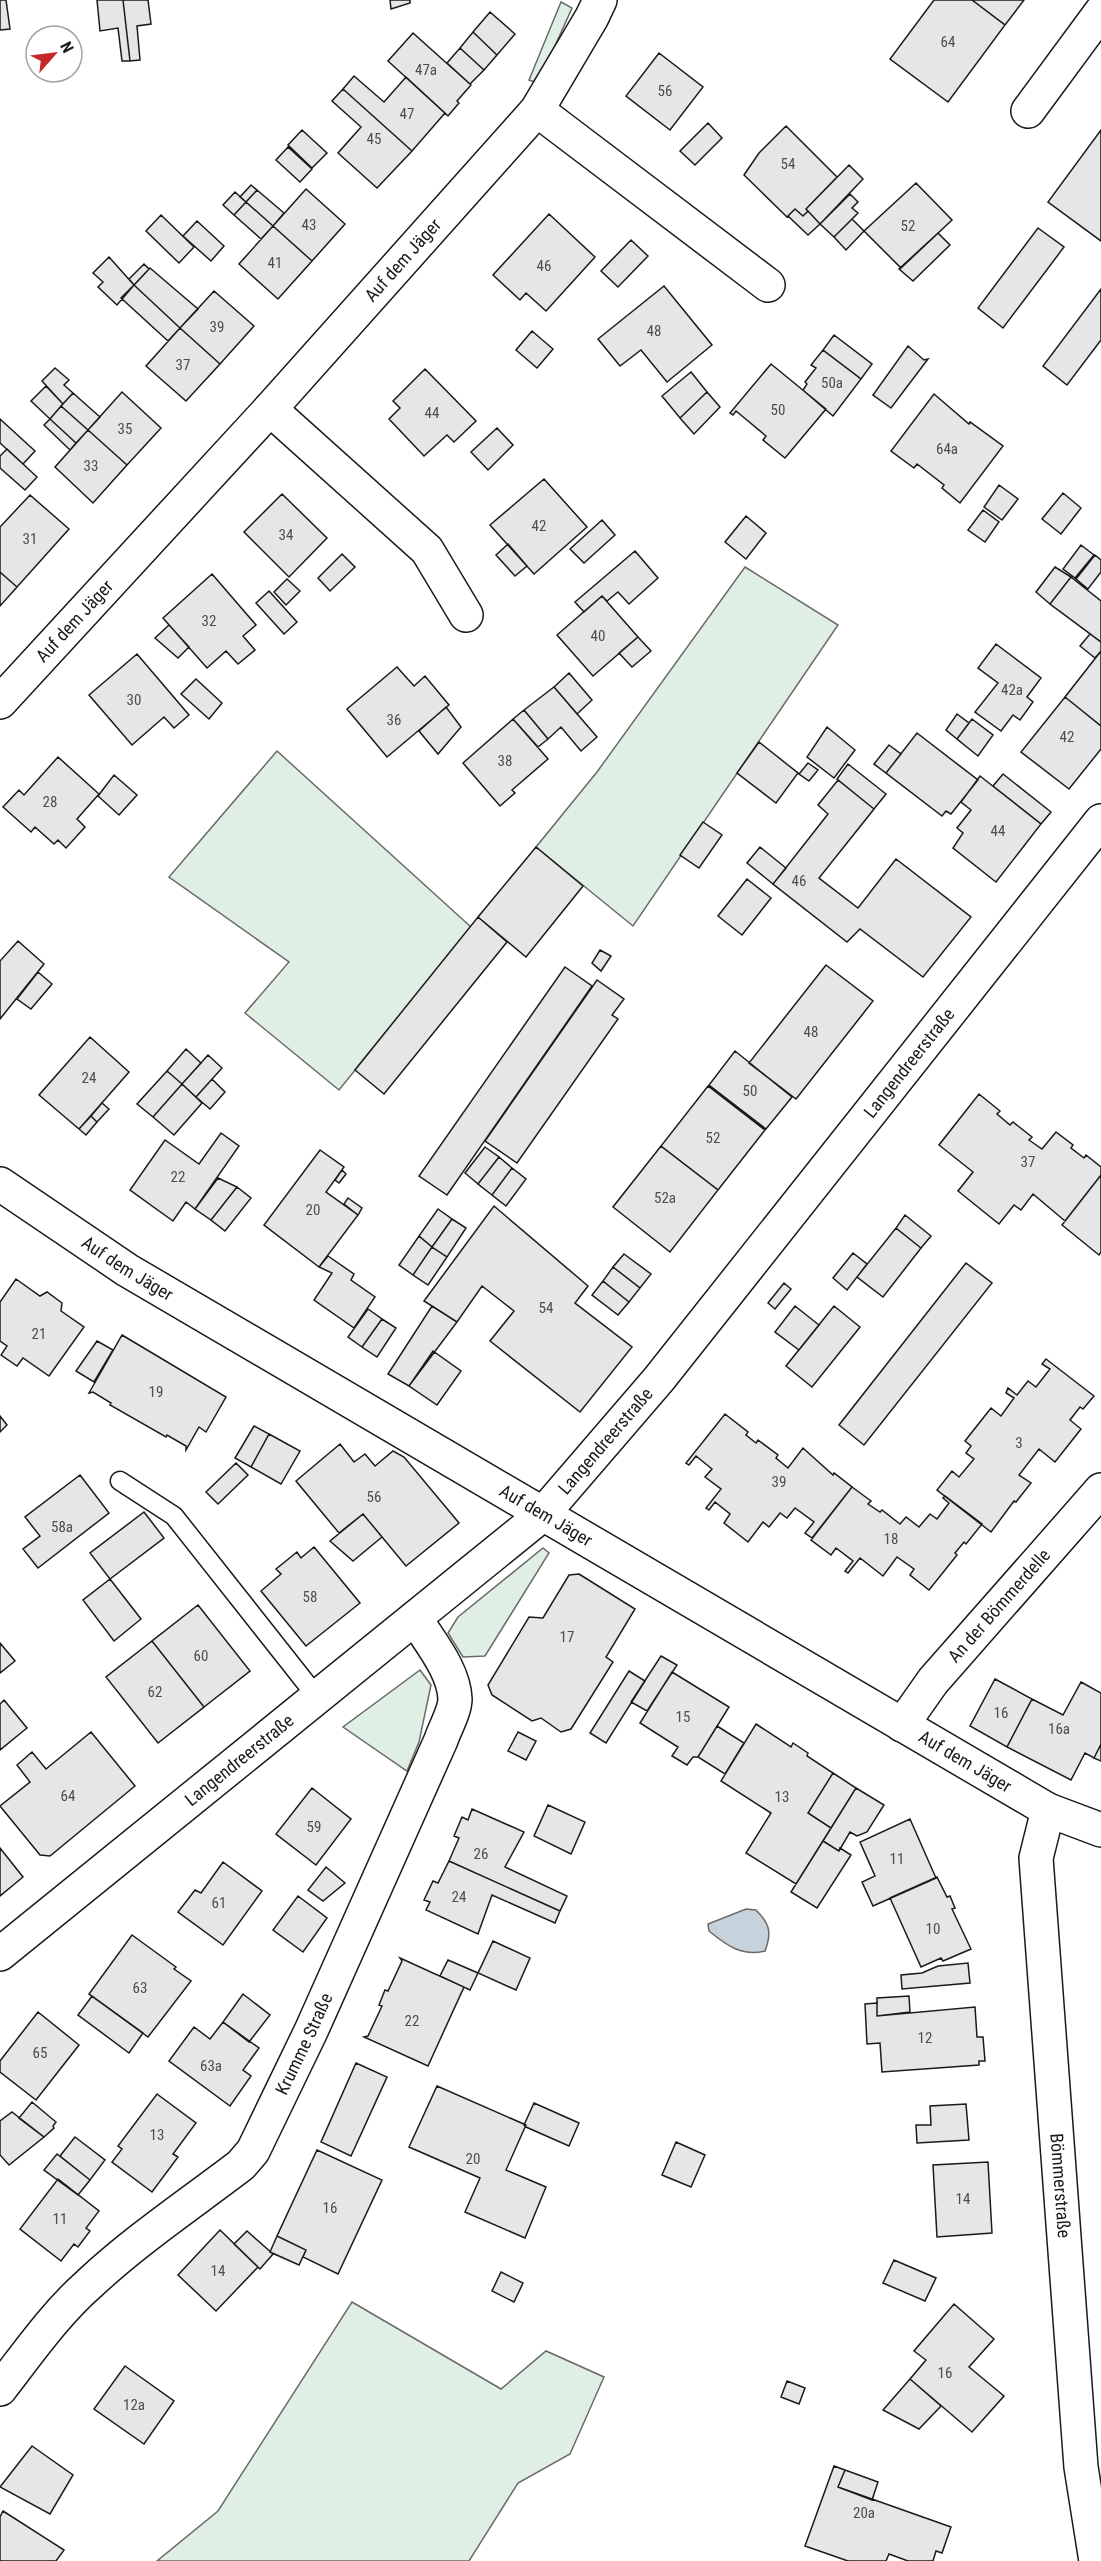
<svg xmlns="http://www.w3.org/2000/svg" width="1101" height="2561" viewBox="0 0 1101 2561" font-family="'Roboto Condensed',sans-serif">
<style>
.green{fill:#e0efe3;stroke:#6a6a6a;stroke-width:1.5}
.water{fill:#c6d2dc;stroke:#6a6a6a;stroke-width:1.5}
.building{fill:#e6e6e6;stroke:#1a1a1a;stroke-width:1.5}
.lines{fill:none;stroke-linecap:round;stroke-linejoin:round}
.lane-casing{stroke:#1a1a1a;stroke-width:21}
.street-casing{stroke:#1a1a1a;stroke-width:36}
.lane{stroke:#fff;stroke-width:18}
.street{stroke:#fff;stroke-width:33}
.labels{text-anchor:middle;stroke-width:4.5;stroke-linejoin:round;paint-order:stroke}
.number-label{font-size:15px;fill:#4d4d4d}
.street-label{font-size:18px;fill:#1a1a1a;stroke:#fff}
</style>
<rect width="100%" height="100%" fill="#fff"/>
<path class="green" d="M561,2L572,8L550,57L535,82L529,80Z
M745,567L838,625L633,926L536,847L597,772Z
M277,751L471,927L339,1090L245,1013L289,962L169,877Z
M543,1548L549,1553L485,1656L463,1657L448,1633L458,1617Z
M420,1670L431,1685L419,1742L407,1771L343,1727Z
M352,2302L501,2389L546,2351L604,2377L570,2454L518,2483L469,2561H157L218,2511Z"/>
<path class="water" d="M746,1909L756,1910C770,1924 772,1933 765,1951C742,1957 726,1945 709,1931L708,1924Z"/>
<path class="building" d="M0,0H6L10,29L0,30Z
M97,0H123L130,61H122L118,28L100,31Z
M123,0H148L151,24L137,26L140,60L130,61Z
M390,0H410V3L391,9Z
M934,0H972L1005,25L948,102L890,59Z
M972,0H1024L1005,25Z
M490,12L515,34L497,55L473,32Z
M473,32L497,55L484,70L460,48Z
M413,33L471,85L457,101L459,103L448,116L388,61Z
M460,48L484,70L470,84L447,63Z
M659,53L703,87L670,130L626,96Z
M354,76L384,102L406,77L445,113L412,151L343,89Z
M343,89L412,151L377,188L338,153L361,127L332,101Z
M708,123L722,138L695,165L680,151Z
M786,126L837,177L806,209L808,211L803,216L795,209L787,217L744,175L759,153Z
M302,130L327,153L312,168L288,145Z
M1101,130V241L1048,202Z
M288,147L312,169L300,182L276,160Z
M849,165L863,179L820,224L806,209Z
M916,183L952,220L901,268L864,231Z
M251,185L257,190L246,202L240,197Z
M306,189L345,224L312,261L273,226Z
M257,190L284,213L273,226L246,202Z
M235,192L246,202L234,215L223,205Z
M850,194L858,202L852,208L858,213L834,237L820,224Z
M246,202L273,226L261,239L234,215Z
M795,209L803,216L808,211L820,224L808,235L788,216Z
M549,214L595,257L546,311L526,293L520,300L493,275Z
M161,215L194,247L179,263L146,231Z
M852,219L864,231L846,250L834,237Z
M197,221L224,246L211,261L183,236Z
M273,226L312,261L278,299L239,264Z
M1038,228L1064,247L1003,328L978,308Z
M938,233L950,245L913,281L899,269Z
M631,240L648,256L618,287L601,271Z
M109,257L134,285L117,305L98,287L103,282L93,273Z
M144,264L149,269L134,285L129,279Z
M150,268L198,309L180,328L134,285Z
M134,285L180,328L168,341L121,298Z
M664,286L712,345L667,382L641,350L620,366L598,339Z
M1101,289V340L1067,385L1043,366Z
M214,291L254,326L220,364L180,328Z
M180,328L220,364L186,401L146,366Z
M532,331L553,349L537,368L516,350Z
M834,335L872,364L861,379L823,350Z
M908,346L924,360L928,359L891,408L873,395Z
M823,350L861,379L833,416L803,390L807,384L805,382L816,368L811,365Z
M771,364L826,409L785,458L763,440L766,436L736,411L733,415L730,413Z
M55,368L69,380L64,385L73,393L63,404L42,381Z
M425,369L476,421L454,442L447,435L424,456L389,419L400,408L393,401Z
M691,372L707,392L680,418L662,396Z
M46,386L63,404L50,419L31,401Z
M122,392L161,428L127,465L88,430Z
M707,392L720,407L694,434L680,418Z
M73,393L100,417L88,430L61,406Z
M934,394L969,424L970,422L1003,446L960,503L942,488L944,485L917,464L914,468L891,451Z
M61,406L88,430L76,443L50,419Z
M0,419L35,451L23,464L0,443Z
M50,419L76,443L70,450L44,425Z
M497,428L513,445L488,470L471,452Z
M88,430L127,465L93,503L55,467Z
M7,449L37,477L25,490L0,468V456Z
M544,479L587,527L534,574L490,525Z
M999,485L1018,499L1002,520L984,507Z
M1063,493L1081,508L1061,534L1042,519Z
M282,494L327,538L289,577L244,532Z
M30,495L69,529L17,587L0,572V527Z
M983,510L999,522L985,542L968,530Z
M746,516L766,533L746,559L725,542Z
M602,520L615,535L584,563L570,549Z
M508,544L527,566L515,576L496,555Z
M1081,545L1094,555L1075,578L1063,569Z
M635,551L658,578L629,604L618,592L607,601L602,596L584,612L575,602Z
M342,554L355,567L330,591L318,578Z
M1095,555L1101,560V572L1088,589L1076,579Z
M1055,567L1071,577L1050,604L1036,592Z
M0,572L17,587L0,606Z
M212,574L256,625L243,636L255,650L238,664L226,651L207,668L163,618Z
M1071,577L1101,601V642L1050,604Z
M287,579L300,591L286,605L274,592Z
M269,591L297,622L284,634L256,603Z
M602,596L638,637L593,676L557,635Z
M169,625L189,647L178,658L155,638Z
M1090,634L1101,642V651L1095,658L1080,646Z
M638,637L651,651L632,667L619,653Z
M996,644L1041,678L1027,697L1033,702L1020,720L1013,715L1001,731L975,712L998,683L978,668Z
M1101,651V726L1065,697Z
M137,654L189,715L174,728L164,717L132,745L89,695Z
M397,667L414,686L425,676L449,705L387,757L347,709Z
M569,673L592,700L577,714L554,687Z
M196,679L222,703L209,719L181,694Z
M554,687L597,737L581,751L561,727L548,739L524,710Z
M1065,697L1101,726V749L1069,789L1021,752Z
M446,707L461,727L438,754L419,731Z
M524,710L548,739L538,747L513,719Z
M957,714L969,723L957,739L946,730Z
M513,719L548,759L512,790L515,793L500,806L463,763Z
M972,719L993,735L978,756L957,739Z
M827,727L855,750L834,778L807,757Z
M917,733L978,780L951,814L946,811L942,816L886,773Z
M759,742L798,773L776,803L737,773Z
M889,745L901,754L886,773L874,764Z
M58,757L99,794L77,819L85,827L66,848L58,840L54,844L35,827L31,832L3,807L19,790L24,795Z
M808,763L818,770L809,781L799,774Z
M848,764L886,794L874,809L837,779Z
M1003,774L1051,812L1041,824L993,786Z
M114,775L137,795L119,815L98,796Z
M980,776L1041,824L996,882L953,848L963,833L957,828L971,810L961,802Z
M838,780L874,809L819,878L858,908L896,859L971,917L923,977L860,929L847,942L773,884L828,814L818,805Z
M703,822L722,835L699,868L680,855Z
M536,847L583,886L526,957L478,917Z
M760,847L786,868L773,884L747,863Z
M747,879L771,898L742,935L718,916Z
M478,917L507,942L384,1094L355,1070Z
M18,941L44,964L0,1019V961Z
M600,950L611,956L601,971L592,963Z
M826,965L873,1001L796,1099L749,1063Z
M565,967L592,986L447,1195L419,1176Z
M38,972L52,984L31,1009L17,999Z
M597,980L624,999L612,1015L618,1019L517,1163L485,1141Z
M90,1037L129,1072L79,1129L39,1095Z
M186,1049L201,1063L182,1084L167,1071Z
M735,1051L792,1097L766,1129L709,1085Z
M208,1055L222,1068L196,1097L182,1084Z
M167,1071L182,1084L153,1117L137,1104Z
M212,1079L225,1092L210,1109L196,1097Z
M182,1084L202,1103L174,1135L153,1117Z
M708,1086L765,1130L718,1190L661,1146Z
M979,1094L1000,1111L997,1114L1010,1125L1013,1122L1032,1137L1029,1140L1042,1149L1056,1132L1073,1145L1071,1148L1084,1158L1086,1155L1101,1167V1175L1065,1221L1033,1194L1021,1210L1014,1205L999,1224L958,1191L973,1172L939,1145Z
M102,1103L109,1109L97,1122L91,1116Z
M91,1116L97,1122L86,1135L79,1129Z
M221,1133L239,1146L195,1209L186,1202L173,1221L130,1190L165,1140L199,1164Z
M661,1146L718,1190L670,1252L613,1207Z
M485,1147L499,1157L478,1184L465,1173Z
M320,1150L344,1167L326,1192L358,1215L319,1267L264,1225Z
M499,1157L512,1168L492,1195L478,1184Z
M512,1168L526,1179L506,1206L492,1195Z
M342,1170L346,1174L339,1183L335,1180Z
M1101,1175V1252L1099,1255L1062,1225Z
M218,1178L237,1187L211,1220L195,1209Z
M237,1187L251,1198L225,1231L211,1220Z
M348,1198L362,1208L358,1215L344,1204Z
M494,1206L588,1286L575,1303L632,1347L580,1412L490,1341L514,1311L482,1286L457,1322L424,1301Z
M438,1209L452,1219L432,1247L419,1236Z
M905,1215L931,1236L921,1248L896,1228Z
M452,1219L466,1228L447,1257L432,1247Z
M896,1228L921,1248L883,1297L857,1277Z
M419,1236L432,1247L413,1275L399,1265Z
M432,1247L447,1257L428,1285L413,1275Z
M853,1253L867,1264L847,1290L833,1278Z
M624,1254L651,1274L640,1288L613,1267Z
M328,1256L354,1274L351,1280L375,1297L354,1328L314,1300L332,1273L319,1267Z
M966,1263L992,1283L864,1445L839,1425Z
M613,1267L640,1288L629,1302L603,1281Z
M16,1279L40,1296L47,1292L62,1303L61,1311L84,1327L49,1376L23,1358L17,1366L1,1355L7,1346L0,1341V1302Z
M603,1281L629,1302L618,1315L592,1295Z
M784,1283L791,1289L775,1309L768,1303Z
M432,1306L457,1322L409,1386L388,1374Z
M795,1306L819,1325L799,1350L775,1332Z
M834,1306L860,1327L812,1387L786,1366Z
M368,1309L382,1319L362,1347L348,1337Z
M382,1319L396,1328L377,1357L362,1347Z
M122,1335L226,1397L206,1432L199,1427L186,1450V1446L167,1435L166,1437L110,1405L111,1403L93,1392L89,1393Z
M97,1341L113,1350L94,1382L76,1371Z
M433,1351L461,1371L437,1405L409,1386Z
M1046,1359L1094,1396L1083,1409L1080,1407L1070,1420L1081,1429L1055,1462L1039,1449L1019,1475L1031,1483L1016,1502L1014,1501L991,1532L937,1490L952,1471L959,1477L974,1459L966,1453L971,1446L965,1441L991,1408L1001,1416L1014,1398L1006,1393L1008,1388L1017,1395L1028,1381L1036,1387L1050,1369L1042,1364Z
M725,1414L748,1432L746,1435L756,1443L758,1440L778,1455L776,1458L788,1468L803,1448L833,1475L834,1473L852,1487L812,1538L805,1533L814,1522L795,1508L787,1518L780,1513L769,1527L763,1522L748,1542L724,1523L730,1514L715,1502L709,1510L706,1508L721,1489L705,1477L712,1469L696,1456L689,1465L686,1463Z
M0,1416L7,1425L0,1432Z
M254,1426L269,1434L251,1467L235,1458Z
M269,1434L300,1451L281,1484L251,1467Z
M340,1444L354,1462L365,1454L375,1466L393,1451L404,1457L459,1523L406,1566L363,1514L339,1533L296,1481Z
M236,1463L248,1475L218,1504L206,1492Z
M80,1475L109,1513L38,1568L23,1549L40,1536L25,1517Z
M852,1487L871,1501L868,1504L880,1512L882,1510L900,1524L906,1517L919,1527L930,1514L937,1519L949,1503L943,1498L945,1496L982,1524L966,1544L964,1542L955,1553L957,1555L929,1590L910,1575L914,1569L897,1557L883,1576L860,1558L848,1573L845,1571L853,1561L836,1548L831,1555L811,1540Z
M144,1512L164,1538L110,1579L90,1553Z
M363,1514L382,1537L353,1561L330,1541Z
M314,1547L360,1603L306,1646L261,1591L281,1574L276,1569L297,1552L301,1558Z
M579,1574L635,1609L606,1657L613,1662L571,1729L561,1732L541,1718L532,1721L492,1695L488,1685L529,1617L543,1618L569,1575Z
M110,1579L141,1619L114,1641L83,1600Z
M198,1605L250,1671L204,1707L152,1641Z
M152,1641L204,1707L158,1743L106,1677Z
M0,1643L15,1661L0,1673Z
M661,1656L677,1665L647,1711L631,1702Z
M629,1671L645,1681L606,1743L590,1733Z
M672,1672L729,1707L698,1757H693L687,1765L672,1756L678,1747L640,1723Z
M995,1679L1032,1699L1007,1747L970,1726Z
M1081,1682L1101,1693V1744L1094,1758L1085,1753L1071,1780L1007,1747L1032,1699L1063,1715Z
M4,1700L27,1728L0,1750V1704Z
M756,1724L791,1747L793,1743L808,1753L807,1756L833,1773L808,1813L831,1828L796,1884L746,1853L771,1813L721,1781Z
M717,1726L744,1743L725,1774L698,1757Z
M91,1732L135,1786L50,1856L40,1855L0,1806L30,1782L17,1765L32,1752L46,1769Z
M518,1732L536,1741L526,1760L508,1751Z
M1101,1744V1761L1094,1758Z
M833,1773L856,1788L831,1828L808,1813Z
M312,1788L351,1819L316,1865L276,1834Z
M856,1788L884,1805L867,1832L857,1836L850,1832L839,1851L823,1841Z
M548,1805L585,1822L571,1854L534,1836Z
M472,1809L524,1832L505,1867L567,1896L560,1911L449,1861L459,1838L454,1836L462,1817L468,1820Z
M910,1819L936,1878L873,1906L862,1882L875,1876L860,1842Z
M823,1841L839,1851L840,1848L851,1855L817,1908L791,1892Z
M0,1848L23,1877L0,1896Z
M449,1861L560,1911L555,1923L492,1895L478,1934L426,1910L430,1902L424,1900L433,1881L438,1883Z
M223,1862L262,1891L223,1945L178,1912L195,1890L201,1893Z
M326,1867L345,1883L323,1901L308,1890Z
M937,1877L947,1897L950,1896L955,1908L952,1909L971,1949L943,1961L941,1958L921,1967L890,1898Z
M298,1896L327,1918L303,1952L273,1930Z
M132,1935L176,1967L174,1969L191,1981L148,2037L89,1994Z
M493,1941L530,1958L516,1990L478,1973Z
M400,1958L464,1987L428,2066L364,2037L368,2036L382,2006L379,2005L385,1990L388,1991L402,1961Z
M448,1960L478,1973L470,1990L440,1976Z
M968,1963L970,1983L902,1989L901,1975L922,1973L938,1966Z
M243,1994L270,2015L249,2042L223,2022Z
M92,1996L143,2033L129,2053L78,2015Z
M909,1996L910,2012L877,2016V1998Z
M877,2003V2016L975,2007L977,2037H983L985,2061H979V2065L882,2072L880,2043L867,2044L865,2004Z
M38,2012L79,2045L36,2100L0,2072V2061Z
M223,2022L259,2048L243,2070L251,2076L230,2106L169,2061L194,2027L210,2039Z
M356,2063L387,2077L351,2156L321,2142Z
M437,2086L526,2125L506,2170L546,2187L525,2238L465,2212L480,2178L409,2147Z
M157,2094L196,2123L173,2154L178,2157L152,2192L112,2162L122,2149L118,2146Z
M32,2102L56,2122L53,2126L54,2128L44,2137L19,2118Z
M534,2103L579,2123L569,2146L526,2127L524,2125Z
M966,2104L969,2140L917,2143L916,2125H931L930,2106Z
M12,2112L44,2137L9,2165L0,2155V2121Z
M75,2137L105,2160L90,2180L60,2156Z
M676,2142L705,2155L691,2187L662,2175Z
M317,2150L382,2180L338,2274L303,2257L306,2250L277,2236Z
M57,2154L90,2180L78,2195L44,2170Z
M988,2162L992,2233L937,2237L933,2165Z
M58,2179L99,2211L86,2228L90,2231L78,2247L74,2244L61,2261L20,2229Z
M220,2230L258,2267L216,2311L178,2275Z
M247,2231L273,2254L260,2269L234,2244Z
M277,2236L306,2250L299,2265L270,2252Z
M894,2260L936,2278L925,2301L883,2283Z
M501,2272L523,2283L514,2302L492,2291Z
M954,2304L994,2339L969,2367L1004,2396L972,2432L910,2379L926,2360L914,2351Z
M125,2366L174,2401L144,2444L94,2409Z
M910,2379L941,2406L919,2429L883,2410Z
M787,2381L805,2388L799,2404L781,2397Z
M32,2446L73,2475L50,2514L0,2487Z
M834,2466L845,2470L838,2487L951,2527L942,2553L936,2551L933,2561H908L889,2554L886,2561H848L805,2546Z
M845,2470L878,2482L872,2500L838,2487Z
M3,2511L64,2550L56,2561H0V2517Z"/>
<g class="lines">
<g class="lane-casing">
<path id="lane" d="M120,1481L174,1516L317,1697"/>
</g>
<g class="street-casing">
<g id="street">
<path d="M537,110L768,285"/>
<path d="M1028,111L1101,12"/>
<path d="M270,409L427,550L466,615"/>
<path id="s1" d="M0,702L270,409L537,110L592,17L600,0"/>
<path id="s2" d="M0,1184L127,1270L1048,1810L1101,1830"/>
<path id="s3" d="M902,1725L933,1681L1101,1490"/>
<path id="s4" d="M1048,1810L1036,1858L1081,2467L1096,2561"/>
<path id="s5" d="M0,1954L542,1515L659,1379L1101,821"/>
<path id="s6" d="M0,2389C28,2353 55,2314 89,2284C136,2240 190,2204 241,2165L253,2151L311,2031L441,1740C445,1728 455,1711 455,1699C454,1670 429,1641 415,1618"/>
</g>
</g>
<use href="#lane" class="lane"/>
<use href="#street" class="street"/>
</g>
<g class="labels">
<g class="number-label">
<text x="948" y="47">64</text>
<text x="426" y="75">47a</text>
<text x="665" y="96">56</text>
<text x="407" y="119">47</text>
<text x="374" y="144">45</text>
<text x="788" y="169">54</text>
<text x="309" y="230">43</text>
<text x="908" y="231">52</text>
<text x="275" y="268">41</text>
<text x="544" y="271">46</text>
<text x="217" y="332">39</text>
<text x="654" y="336">48</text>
<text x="183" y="370">37</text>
<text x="832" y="388">50a</text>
<text x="778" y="415">50</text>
<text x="432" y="418">44</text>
<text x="125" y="434">35</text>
<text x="947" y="454">64a</text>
<text x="91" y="471">33</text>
<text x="539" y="531">42</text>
<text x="286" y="540">34</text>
<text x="30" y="544">31</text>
<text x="209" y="626">32</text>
<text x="598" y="641">40</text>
<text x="1012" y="695">42a</text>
<text x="134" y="705">30</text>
<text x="394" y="725">36</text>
<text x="1067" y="742">42</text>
<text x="505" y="766">38</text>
<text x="50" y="807">28</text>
<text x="998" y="836">44</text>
<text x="799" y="886">46</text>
<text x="811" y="1037">48</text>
<text x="89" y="1083">24</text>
<text x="750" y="1096">50</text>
<text x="713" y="1143">52</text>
<text x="1028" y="1167">37</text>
<text x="178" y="1182">22</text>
<text x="665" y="1203">52a</text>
<text x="313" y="1215">20</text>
<text x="546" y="1313">54</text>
<text x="39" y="1339">21</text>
<text x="156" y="1397">19</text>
<text x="1019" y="1448">3</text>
<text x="779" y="1487">39</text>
<text x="374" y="1502">56</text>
<text x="62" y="1532">58a</text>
<text x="891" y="1544">18</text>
<text x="310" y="1602">58</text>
<text x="567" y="1642">17</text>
<text x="201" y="1661">60</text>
<text x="155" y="1697">62</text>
<text x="1001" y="1718">16</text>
<text x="683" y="1722">15</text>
<text x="1059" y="1734">16a</text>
<text x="68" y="1801">64</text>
<text x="782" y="1802">13</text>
<text x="314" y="1832">59</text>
<text x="481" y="1859">26</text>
<text x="897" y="1864">11</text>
<text x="459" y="1902">24</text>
<text x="219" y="1908">61</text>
<text x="933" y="1934">10</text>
<text x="140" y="1993">63</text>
<text x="412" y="2026">22</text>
<text x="925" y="2043">12</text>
<text x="40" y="2058">65</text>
<text x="211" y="2071">63a</text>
<text x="157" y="2140">13</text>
<text x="473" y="2164">20</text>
<text x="963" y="2204">14</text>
<text x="330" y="2213">16</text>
<text x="60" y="2224">11</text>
<text x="218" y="2276">14</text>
<text x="945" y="2378">16</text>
<text x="134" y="2410">12a</text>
<text x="864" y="2518">20a</text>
</g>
<g class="street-label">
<text dy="6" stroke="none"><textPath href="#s1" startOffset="598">Auf dem Jäger</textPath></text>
<text dy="6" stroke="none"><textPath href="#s1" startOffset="110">Auf dem Jäger</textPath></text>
<text dy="6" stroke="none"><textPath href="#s5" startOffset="1280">Langendreerstraße</textPath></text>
<text dy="6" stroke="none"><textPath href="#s2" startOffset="153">Auf dem Jäger</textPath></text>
<text dy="6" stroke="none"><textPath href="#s5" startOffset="795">Langendreerstraße</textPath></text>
<text dy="6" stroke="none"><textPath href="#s2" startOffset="639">Auf dem Jäger</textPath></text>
<text dy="6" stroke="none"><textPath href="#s3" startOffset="154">An der Bömmerdelle</textPath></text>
<text dy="6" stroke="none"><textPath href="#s5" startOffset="308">Langendreerstraße</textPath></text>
<text dy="6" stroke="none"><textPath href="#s2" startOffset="1125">Auf dem Jäger</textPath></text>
<text dy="6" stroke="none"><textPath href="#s6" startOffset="468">Krumme Straße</textPath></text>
<text dy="6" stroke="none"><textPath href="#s4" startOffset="378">Bömmerstraße</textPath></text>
</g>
</g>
<g transform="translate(54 54) rotate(62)"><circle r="28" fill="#ffffff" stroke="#a3a3a3" stroke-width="1.5"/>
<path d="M0-4.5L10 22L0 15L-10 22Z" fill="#c62828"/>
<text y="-9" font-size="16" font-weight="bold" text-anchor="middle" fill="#1a1a1a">N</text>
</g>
</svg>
